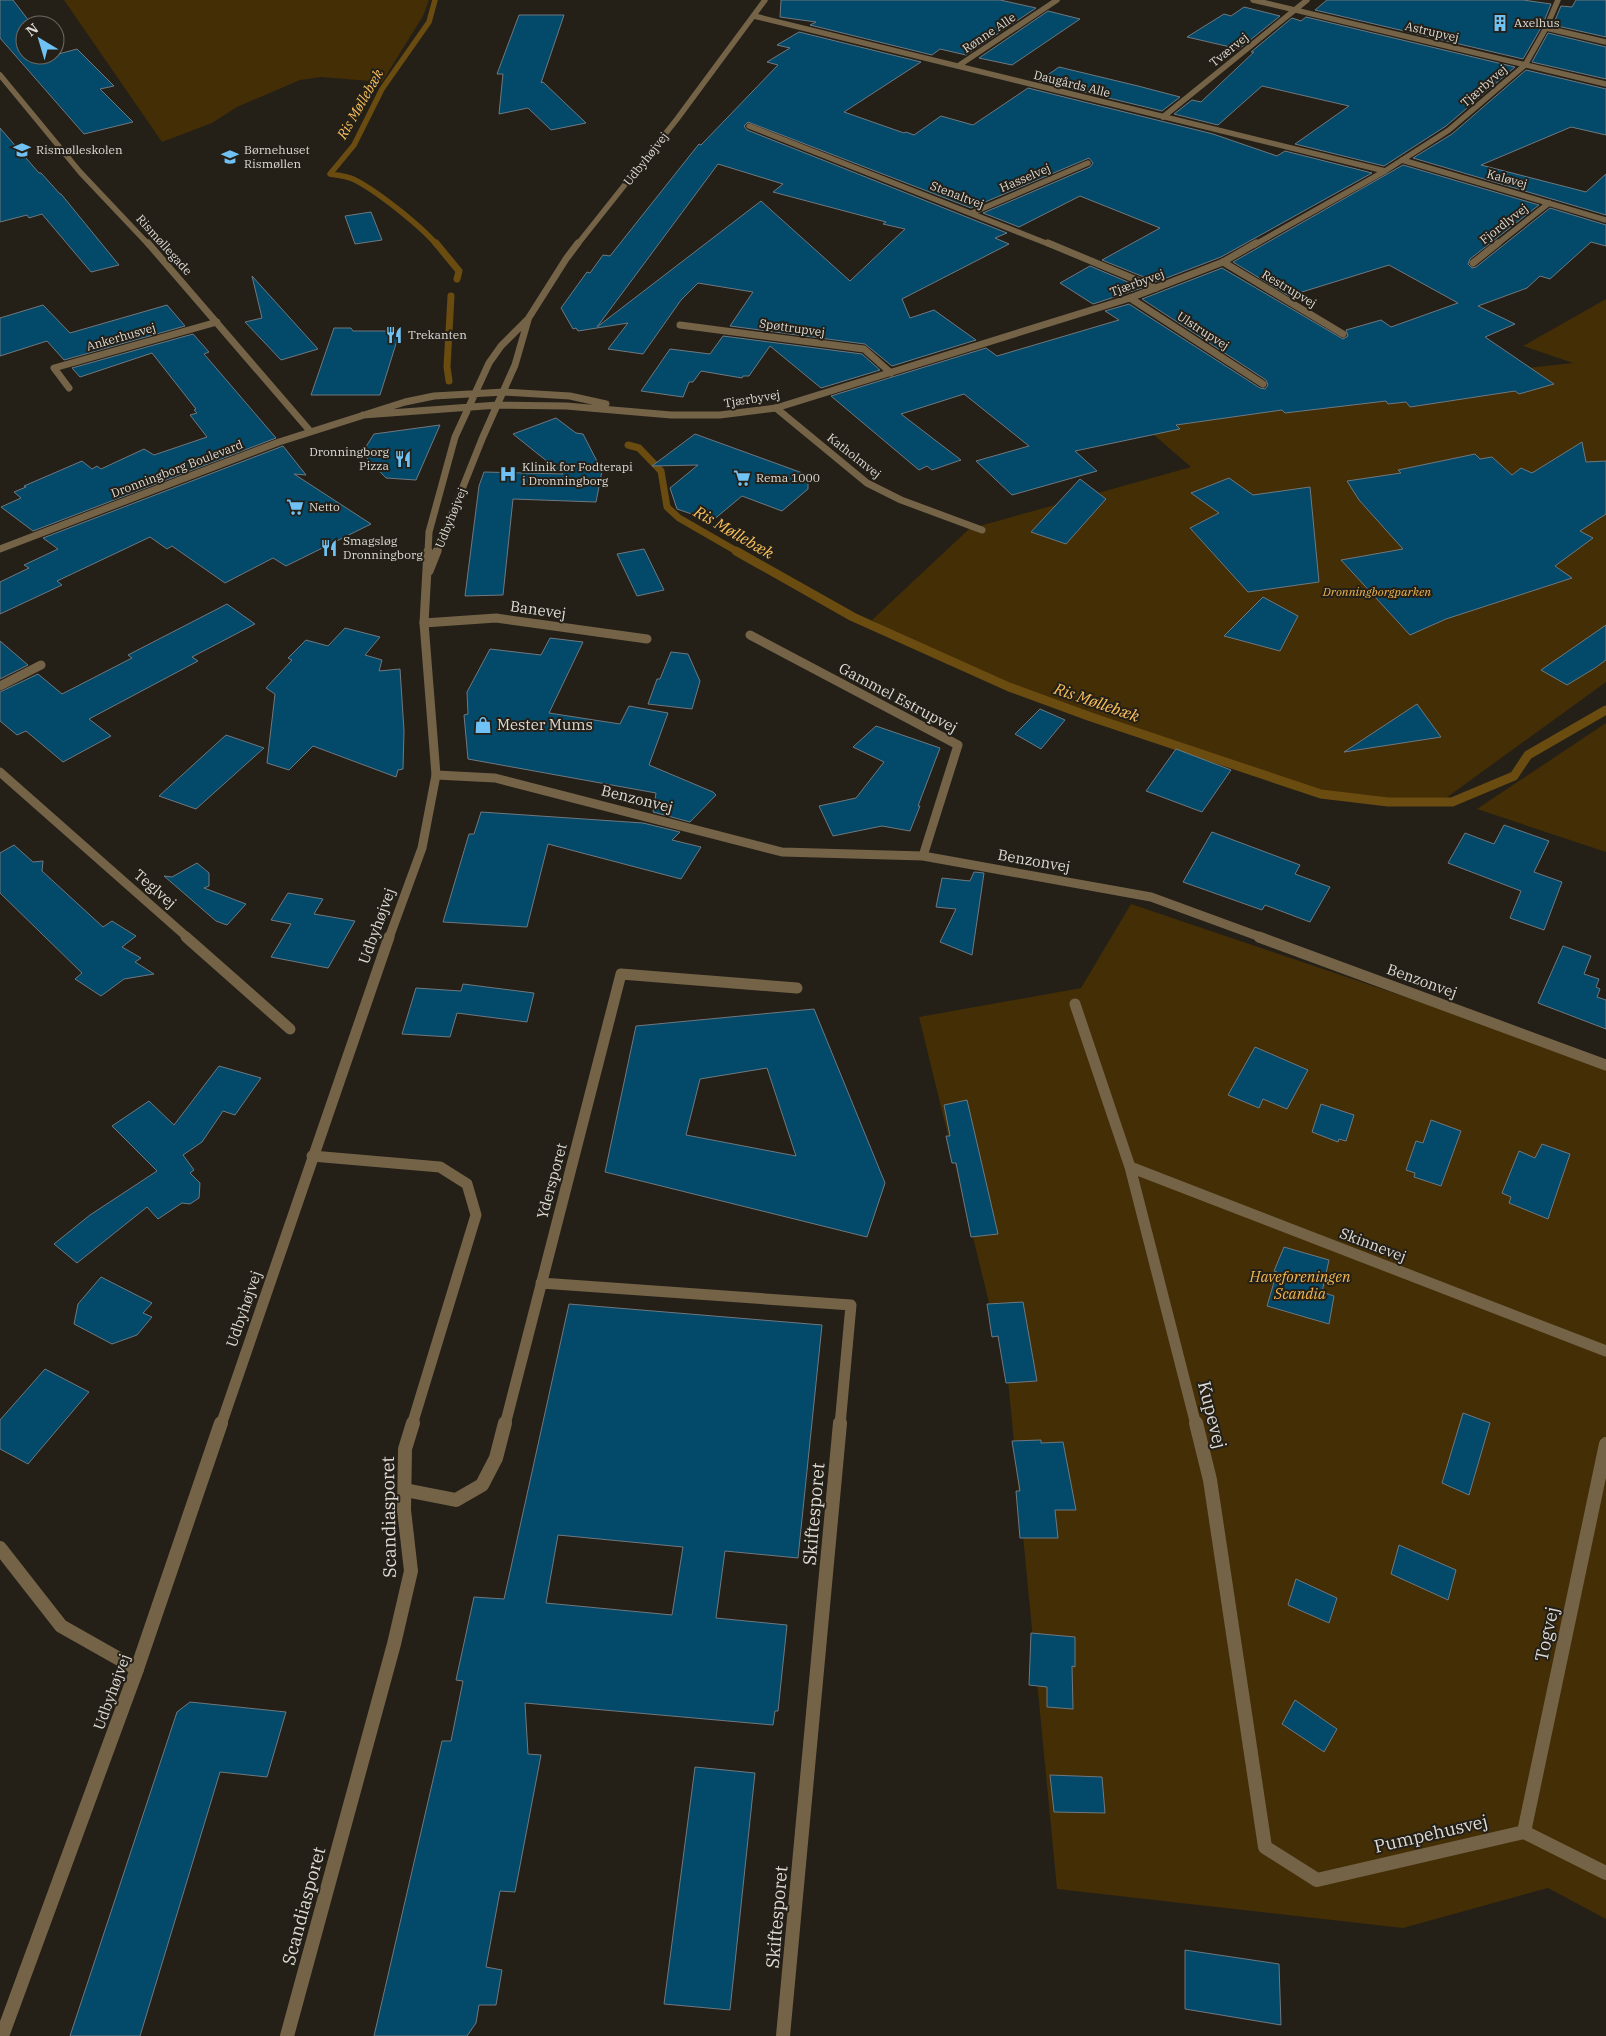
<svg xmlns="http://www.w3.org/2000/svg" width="1606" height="2036" viewBox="0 0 1606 2036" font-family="'IBM Plex Serif',serif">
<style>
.green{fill:#432e05}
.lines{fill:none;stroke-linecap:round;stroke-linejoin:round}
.stream-far2{stroke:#6a4b10;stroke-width:5.5}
.stream-far1{stroke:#6a4b10;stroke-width:7}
.stream{stroke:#6a4b10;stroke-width:9}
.building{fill:#02496a;stroke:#6f787f;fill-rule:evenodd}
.minor-far4{stroke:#756347;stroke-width:5.5}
.minor-far3{stroke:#756347;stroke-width:7}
.minor-far2{stroke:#756347;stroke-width:9}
.minor-far1{stroke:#756347;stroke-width:11}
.minor{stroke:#756347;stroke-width:14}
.tertiary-far4{stroke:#756347;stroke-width:5.5}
.tertiary-far3{stroke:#756347;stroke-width:7}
.tertiary-far2{stroke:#756347;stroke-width:9}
.tertiary-far1{stroke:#756347;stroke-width:11}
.tertiary{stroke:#756347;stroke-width:14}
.labels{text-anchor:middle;stroke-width:4;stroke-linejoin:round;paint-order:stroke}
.far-poi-label{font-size:12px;fill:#dedbd6;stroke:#242018;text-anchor:start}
.far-street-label{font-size:12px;fill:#dedbd6;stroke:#242018}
.far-park-label{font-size:12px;font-style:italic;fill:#efb550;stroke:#242018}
.far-water-label{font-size:14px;font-style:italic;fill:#fcc15d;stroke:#242018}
.street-label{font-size:15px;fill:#dedbd6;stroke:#242018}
.poi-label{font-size:15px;fill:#dedbd6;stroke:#242018;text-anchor:start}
.park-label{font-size:15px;font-style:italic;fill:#efb550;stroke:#242018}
.water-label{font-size:16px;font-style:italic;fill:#fcc15d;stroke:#242018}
.near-street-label{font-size:18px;fill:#dedbd6;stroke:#242018}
</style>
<rect width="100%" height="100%" fill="#242018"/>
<path class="green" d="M64,0H429L423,16L382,82L321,77L300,80L237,107L212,123L162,142Z
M1606,299V682L1446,798L1331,800L1083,716L940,660L872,620L969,529L1191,467L1139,422L1352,387L1573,363L1523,346Z
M1606,723V852L1477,809Z
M1131,904L1606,1065V1919L1548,1888L1403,1928L1057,1889L1008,1380L919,1017L1081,988Z"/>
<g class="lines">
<path class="stream-far2" d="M435,0L429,22L382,89L354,145L330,174C337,175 347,176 353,179C376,190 421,226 437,245"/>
<path class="stream-far1" d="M436,243L459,271L457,279
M449,381L447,367L451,296
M628,445L639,448L661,471L667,507L679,518L738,552"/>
<path class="stream" d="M736,551L853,617L1009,687L1091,717L1321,794L1388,802H1452L1514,776L1528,755L1606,710"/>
</g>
<path class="building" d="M0,0H13L32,25H25V55H55L77,49L114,86L100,89L133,122L84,134L0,38Z
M781,0H1000L1036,8L966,55L940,49L932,55L810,25L816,22L780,17Z
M1327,0H1523L1551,4L1542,26L1523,59L1315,10Z
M1576,0H1606V37L1553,25L1561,6L1572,7Z
M1244,7L1280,16L1239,49L1187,37L1224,14L1231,16Z
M1048,11L1080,19L1012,65L979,58Z
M519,15H564L541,83L543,82L586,123L551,130L528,108L499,114L503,74H497Z
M1306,17L1515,67L1446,126L1384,166L1295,144L1349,106L1262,86L1218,125L1174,114L1192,100L1201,102L1254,52H1251L1292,18L1301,21Z
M799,32L921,62L844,112L904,133L906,132L914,135L941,116L973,125L1028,88L1213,134L1277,156L1285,151L1372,173L1221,257L1156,282L1102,260L1160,228L1080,196L1019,227L983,213L1090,167L1093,163L1089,158L971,208L748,122L744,126L747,130L1007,233L995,238L1009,244L902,299L910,318L934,310L976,340L892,366L865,344L730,326L753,292L698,283L681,300L643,354L608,349L628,323L578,331L576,328L573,329L561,308L587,272L590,273L603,255L610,256L699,144L701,145L778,65L767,62L790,48L777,45ZM718,164L783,184L773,192L886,222L883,224L905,229L850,281L761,201L597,327Z
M1548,33L1606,47V79L1532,62Z
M1059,67L1138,86L1180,97L1162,111L1039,81Z
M1526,70L1606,89V135L1571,127L1481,165L1586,192L1606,174V215L1413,158L1452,134Z
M0,128L39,173H41L60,194H61L119,265L91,272L42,214L29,218L27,215L0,222Z
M1403,165L1539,205L1470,259L1468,264L1472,268L1476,267L1550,208L1606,225V246L1591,242L1550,279L1540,276L1527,288L1478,306L1515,324L1485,337L1554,384L1519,394L1515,391L1410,407L1406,402L1388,404L1386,401L1285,413L1282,410L1176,425L1180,429L1075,451L1097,471L1012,495L976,461L1029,446L964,394L901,414L961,460L932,470L927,466L919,470L831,396L986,348L997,356L1119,320L1105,311L1129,304L1260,388L1265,389L1268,385L1266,380L1142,299L1222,268L1343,339L1348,336L1346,330L1381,320L1391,327L1458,303L1389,265L1289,296L1233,262Z
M371,212L382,240L355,244L345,216Z
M1090,266L1142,288L1093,304L1060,283Z
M252,276L318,349L281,360L245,322L262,318Z
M43,305L70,333L167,305L185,326L64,360L47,341L0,356V318Z
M334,328H351L353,331H400L380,395H311Z
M193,334L209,352L204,354L276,438L33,531L1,507L21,498L14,492L26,487L24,486L82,461L92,469L97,466L101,469L144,449L154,455L207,437L190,415L197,413L194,410L196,409L152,353L80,377L72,368Z
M723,336L862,354L880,370L821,388L770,346L749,376H743L742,378L701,371L693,382H689L683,397L641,391L670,349L710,354Z
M556,418L576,433L583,434L602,471L596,502L513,499L503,595L465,596L479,486L484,472L563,474L513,434Z
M440,425L416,480L386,478L362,453L374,434Z
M695,434L808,475V489L782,511L742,496L712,521L677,509L670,488L698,465L652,466Z
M1582,442L1586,462L1606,461V514L1580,531L1593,538L1555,566L1572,578L1446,619L1410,635L1341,560L1403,549L1359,500L1347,481L1401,473L1398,470L1475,454L1480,459L1492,457L1512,475L1521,468L1532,473Z
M283,446L306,475L294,474L371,524L286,566L273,558L225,583L172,546L167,549L150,537L57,581L62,585L0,614V582L29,568L24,565L58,549L43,538Z
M1229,478L1253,495L1310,487L1319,582L1248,592L1190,528L1219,513L1191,493Z
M1080,479L1106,499L1066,544L1031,532Z
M644,549L664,590L637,596L617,554Z
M1263,597L1298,616L1280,651L1224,636Z
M227,604L255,624L192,657L198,661L89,719L111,736L63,762L26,731L17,735L0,721V692L38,674L62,694L132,658L128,655Z
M1606,625V660L1595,668L1567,685L1541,670Z
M345,628L380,637L365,655L382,660L379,671L400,669L404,731L403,769L398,770L396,777L313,746L289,770L267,763L275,694L266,688L292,660L288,658L306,640L328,646Z
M550,638L583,642L549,713L620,724L629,706L668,713L649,765L713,792L716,795L690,822L653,812L656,793L468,759L464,715L468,714L467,692L490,649L541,655Z
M0,641L28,665L0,679Z
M671,652L688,654L700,681L692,709L648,704L657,679H660Z
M1417,704L1441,737L1344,752Z
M1040,709L1065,720L1041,749L1015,734Z
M876,726L940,748L918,806H920L910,831L882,826L833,836L819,806L856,798L884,762L853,747Z
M226,735L264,748L196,809L159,796Z
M1176,749L1231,770L1202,812L1146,791Z
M481,812L643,823L680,832L672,840L701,847L681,879L548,844L527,927L443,922L469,834H474Z
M1504,825L1549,841L1534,872L1562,882L1544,930L1510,918L1521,891L1448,863L1465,833L1494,844Z
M1212,832L1300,865L1295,874L1330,887L1310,922L1265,905L1262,910L1183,882Z
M14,845L33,862L43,861L42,871L103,927L112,921L136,936L122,947L141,958L135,962L154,974L124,979L101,996L75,979L82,973L0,893V853Z
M197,863L209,873V886L204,888L246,904L227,925L216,921L164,876L172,877Z
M974,872L984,873L972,955L940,942L956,909L936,907L942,878L970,881Z
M288,893L323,899L314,914L355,921L328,968L271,957L291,924L271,920Z
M1563,946L1591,956L1584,974L1599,979L1596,987L1600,989L1597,997L1606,1000V1029L1538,1003Z
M463,984L534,993L527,1022L457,1013L450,1037L402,1034L416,988L461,991Z
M814,1009L885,1183L867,1237L605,1172L636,1026ZM767,1068L796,1156L686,1135L700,1079Z
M1255,1047L1308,1070L1287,1109L1263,1099L1259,1108L1228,1095Z
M219,1066L261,1078L235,1115L223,1111L202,1142L183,1155L194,1170L190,1173L200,1183L199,1198L190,1204L182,1203L158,1219L147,1207L77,1263L54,1244L90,1215L157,1171L112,1126L149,1101L174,1125Z
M967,1100L998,1234L971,1237L956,1163H952L946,1136H950L944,1105Z
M1321,1104L1354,1115L1346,1141L1339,1139L1338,1142L1312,1132Z
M1431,1120L1461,1131L1441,1186L1414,1177L1415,1173L1406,1170L1416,1141L1423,1143Z
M1542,1144L1570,1154L1548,1219L1509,1203L1511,1197L1502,1193L1519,1151L1535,1158Z
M1284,1247L1329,1260L1322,1292L1334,1296L1329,1324L1267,1306L1277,1272L1274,1271Z
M101,1277L152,1303L143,1313L152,1317L137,1335L112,1344L74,1324L78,1304Z
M1023,1302L1037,1381L1006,1383L998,1336L992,1337L987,1304Z
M569,1304L822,1325L798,1558L725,1551L716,1618L787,1625L778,1711H775L773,1725L525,1703L528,1754L541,1755L515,1892L500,1891L486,1967L502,1970L496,2005H479L476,2023L467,2036H374L442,1741H451L463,1681L456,1680L474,1597L504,1599ZM558,1535L683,1547L672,1615L546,1603Z
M45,1369L89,1392L28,1464L0,1449V1420Z
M1463,1413L1490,1423L1469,1495L1442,1483Z
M1041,1440V1443L1063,1442L1076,1510H1055L1058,1538H1020L1016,1491H1020L1012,1441Z
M1399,1545L1456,1570L1448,1600L1391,1574Z
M1296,1579L1337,1598L1329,1623L1288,1605Z
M1031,1633L1075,1637V1667L1072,1666L1073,1709L1047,1707V1687L1029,1685Z
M1295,1700L1337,1729L1324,1752L1282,1724Z
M190,1702L286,1712L267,1777L220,1772L140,2036H70L177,1712Z
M695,1767L755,1773L730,2010L664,2004Z
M1050,1775L1102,1777L1105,1813L1054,1812Z
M1185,1950L1279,1964L1281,2025L1185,2009Z"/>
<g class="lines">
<path class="minor-far4" d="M1253,0L1606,84
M754,16L1385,171
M1546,28L1606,42
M958,66L1057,0
M0,75L80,172L149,245
M1163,117L1307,0
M749,126L1051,245
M1402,160L1606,220
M972,213L1088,163
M1496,245L1549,203"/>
<path class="minor-far3" d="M148,243L310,431
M1048,243L1156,288
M1223,262L1343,334
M1473,263L1498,243
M1130,298L1263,384
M680,325L864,349L891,373
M69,388L54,368L217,322
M776,408L867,483L901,500L982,530"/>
<path class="minor-far2" d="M424,623L496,618L647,639
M750,635L958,745L923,856
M0,686L41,665
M0,772L188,938
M436,775L495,778L782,852L923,856L1151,897L1263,938"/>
<path class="minor-far1" d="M186,937L290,1029
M1259,937L1606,1065
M1075,1004L1130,1167L1196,1425
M312,1156L440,1167L467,1184L476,1215L412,1425
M1130,1167L1606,1351
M541,1283L851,1305L840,1425
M505,1425L621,974L797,988"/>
<path class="minor" d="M1196,1423L1210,1480L1265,1847L1317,1880L1524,1832L1606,1873
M405,1490L456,1500L482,1485L496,1458L505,1423
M0,1548L61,1626L137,1669
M1524,1832L1606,1444
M287,2036L394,1644L411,1571L404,1510L405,1449L413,1423
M783,2036L840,1423"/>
<path class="tertiary-far4" d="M577,245L677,119L765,0
M1254,245L1385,171L1449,130L1525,65L1546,28L1558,0"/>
<path class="tertiary-far3" d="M363,415L498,405L566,406L671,415H720L776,408L1130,298L1223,262L1256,243
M0,549L279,442L405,402L434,396L504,392L570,396L606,404
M428,552L429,532L455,437L489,363L501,346L528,319L566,259L578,243
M437,552L482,439L515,365L528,320"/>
<path class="tertiary-far2" d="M429,571L437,551
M389,938L422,848L436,775L424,623L428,551"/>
<path class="tertiary-far1" d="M221,1425L389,937"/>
<path class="tertiary" d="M2,2036L137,1669L221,1423"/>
</g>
<defs>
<g id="building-bare" transform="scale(1.35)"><path d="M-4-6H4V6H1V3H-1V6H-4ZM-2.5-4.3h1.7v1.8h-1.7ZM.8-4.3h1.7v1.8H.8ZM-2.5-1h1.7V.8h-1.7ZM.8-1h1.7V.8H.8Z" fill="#70c2f4" stroke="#242018" stroke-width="2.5" paint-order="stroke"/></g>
<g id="school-bare" transform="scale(1.35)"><path d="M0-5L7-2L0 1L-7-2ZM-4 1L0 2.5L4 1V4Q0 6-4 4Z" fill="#70c2f4" stroke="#242018" stroke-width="2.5" paint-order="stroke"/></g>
<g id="restaurant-bare" transform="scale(1.35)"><path d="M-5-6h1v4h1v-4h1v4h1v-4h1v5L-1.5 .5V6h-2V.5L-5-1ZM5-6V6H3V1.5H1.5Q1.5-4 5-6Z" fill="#70c2f4" stroke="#242018" stroke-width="2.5" paint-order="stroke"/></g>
<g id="hospital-bare" transform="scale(1.35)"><path d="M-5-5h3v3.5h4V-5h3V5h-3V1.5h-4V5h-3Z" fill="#70c2f4" stroke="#242018" stroke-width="2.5" paint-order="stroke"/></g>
<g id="supermarket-bare" transform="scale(1.35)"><path d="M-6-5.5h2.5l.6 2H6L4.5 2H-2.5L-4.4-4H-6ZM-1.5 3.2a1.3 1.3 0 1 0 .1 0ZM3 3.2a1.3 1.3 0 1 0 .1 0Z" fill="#70c2f4" stroke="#242018" stroke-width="2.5" paint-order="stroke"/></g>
<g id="shop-bare" transform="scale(1.35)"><path d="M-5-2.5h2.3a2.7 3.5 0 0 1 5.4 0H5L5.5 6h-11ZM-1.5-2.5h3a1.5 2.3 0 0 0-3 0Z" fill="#70c2f4" stroke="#242018" stroke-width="2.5" paint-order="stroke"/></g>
</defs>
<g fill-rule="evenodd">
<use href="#building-bare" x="1500" y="23"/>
<use href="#school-bare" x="22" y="150"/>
<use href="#school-bare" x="230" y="157"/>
<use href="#restaurant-bare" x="394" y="335"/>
<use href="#restaurant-bare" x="403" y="459"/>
<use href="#hospital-bare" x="508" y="474"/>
<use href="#supermarket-bare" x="742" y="478"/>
<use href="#supermarket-bare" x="295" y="507"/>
<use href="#restaurant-bare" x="329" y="548"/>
<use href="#shop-bare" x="483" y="725"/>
</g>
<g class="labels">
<g class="far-poi-label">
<text x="1514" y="27">Axelhus</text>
<text x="36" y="154">Rismølleskolen</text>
<text x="244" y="154">Børnehuset<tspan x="244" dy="14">Rismøllen</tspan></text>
<text x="408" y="339">Trekanten</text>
<text x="389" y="456" text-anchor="end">Dronningborg<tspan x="389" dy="14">Pizza</tspan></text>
<text x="522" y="471">Klinik for Fodterapi<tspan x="522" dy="14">i Dronningborg</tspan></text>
<text x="756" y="482">Rema 1000</text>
<text x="309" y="511">Netto</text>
<text x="343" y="545">Smagsløg<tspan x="343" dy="14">Dronningborg</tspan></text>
</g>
<g class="far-street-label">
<text transform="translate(1432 32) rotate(13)" y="4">Astrupvej</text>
<text transform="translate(989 33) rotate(-34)" y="4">Rønne Alle</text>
<text transform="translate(1229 50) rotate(-39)" y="4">Tværvej</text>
<text transform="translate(1072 84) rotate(14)" y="4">Daugårds Alle</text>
<text transform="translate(1484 86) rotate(-41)" y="4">Tjærbyvej</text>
<text transform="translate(646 159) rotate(-52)" y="4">Udbyhøjvej</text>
<text transform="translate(1025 178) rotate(-23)" y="4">Hasselvej</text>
<text transform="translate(1507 179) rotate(16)" y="4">Kaløvej</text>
<text transform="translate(957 195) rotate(21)" y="4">Stenaltvej</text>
<text transform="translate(1504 224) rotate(-38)" y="4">Fjordlyvej</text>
<text transform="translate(164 245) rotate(48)" y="4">Rismøllegade</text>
<text transform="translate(1137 283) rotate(-20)" y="4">Tjærbyvej</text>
<text transform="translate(1289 289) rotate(31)" y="4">Restrupvej</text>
<text transform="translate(792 328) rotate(8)" y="4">Spøttrupvej</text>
<text transform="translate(1203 331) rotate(33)" y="4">Ulstrupvej</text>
<text transform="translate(121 337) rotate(-16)" y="4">Ankerhusvej</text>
<text transform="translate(752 399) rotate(-9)" y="4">Tjærbyvej</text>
<text transform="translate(854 456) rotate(38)" y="4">Katholmvej</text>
<text transform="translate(177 469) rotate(-21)" y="4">Dronningborg Boulevard</text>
<text transform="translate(451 518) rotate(-68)" y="4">Udbyhøjvej</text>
</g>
<g class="far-park-label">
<text x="1377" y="596">Dronningborgparken</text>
</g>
<g class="far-water-label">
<text transform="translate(360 104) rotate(-60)" y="5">Ris Møllebæk</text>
</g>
<g class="street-label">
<text transform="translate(538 610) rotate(8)" y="5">Banevej</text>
<text transform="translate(898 698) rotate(28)" y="5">Gammel Estrupvej</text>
<text transform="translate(637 799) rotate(14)" y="5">Benzonvej</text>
<text transform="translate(1034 861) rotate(10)" y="5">Benzonvej</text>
<text transform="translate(155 889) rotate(41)" y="5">Teglvej</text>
<text transform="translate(377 926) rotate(-70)" y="5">Udbyhøjvej</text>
<text transform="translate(1422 981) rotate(20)" y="5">Benzonvej</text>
<text transform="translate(552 1181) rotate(-75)" y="5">Ydersporet</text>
<text transform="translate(1373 1245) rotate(21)" y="5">Skinnevej</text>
<text transform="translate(244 1309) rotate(-71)" y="5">Udbyhøjvej</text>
<text transform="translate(112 1692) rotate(-70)" y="5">Udbyhøjvej</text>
</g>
<g class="poi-label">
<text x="497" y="730">Mester Mums</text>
</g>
<g class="park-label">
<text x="1300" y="1282">Haveforeningen<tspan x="1300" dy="17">Scandia</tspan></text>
</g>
<g class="water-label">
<text transform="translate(734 532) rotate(30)" y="6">Ris Møllebæk</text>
<text transform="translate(1097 702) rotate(19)" y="6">Ris Møllebæk</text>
</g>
<g class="near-street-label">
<text transform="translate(1212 1415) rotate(76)" y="6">Kupevej</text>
<text transform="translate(814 1514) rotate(-85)" y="6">Skiftesporet</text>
<text transform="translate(389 1517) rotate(-91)" y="6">Scandiasporet</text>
<text transform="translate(1547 1634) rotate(-78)" y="6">Togvej</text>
<text transform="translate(1431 1834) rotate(-13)" y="6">Pumpehusvej</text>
<text transform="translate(304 1906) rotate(-75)" y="6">Scandiasporet</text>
<text transform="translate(777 1917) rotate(-85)" y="6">Skiftesporet</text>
</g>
</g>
<g transform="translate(40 40) rotate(322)"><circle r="24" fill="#242018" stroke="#6e6b64"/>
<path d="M0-4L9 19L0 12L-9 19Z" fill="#70c2f4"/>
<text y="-8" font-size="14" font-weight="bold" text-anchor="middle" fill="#dedbd6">N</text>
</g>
</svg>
